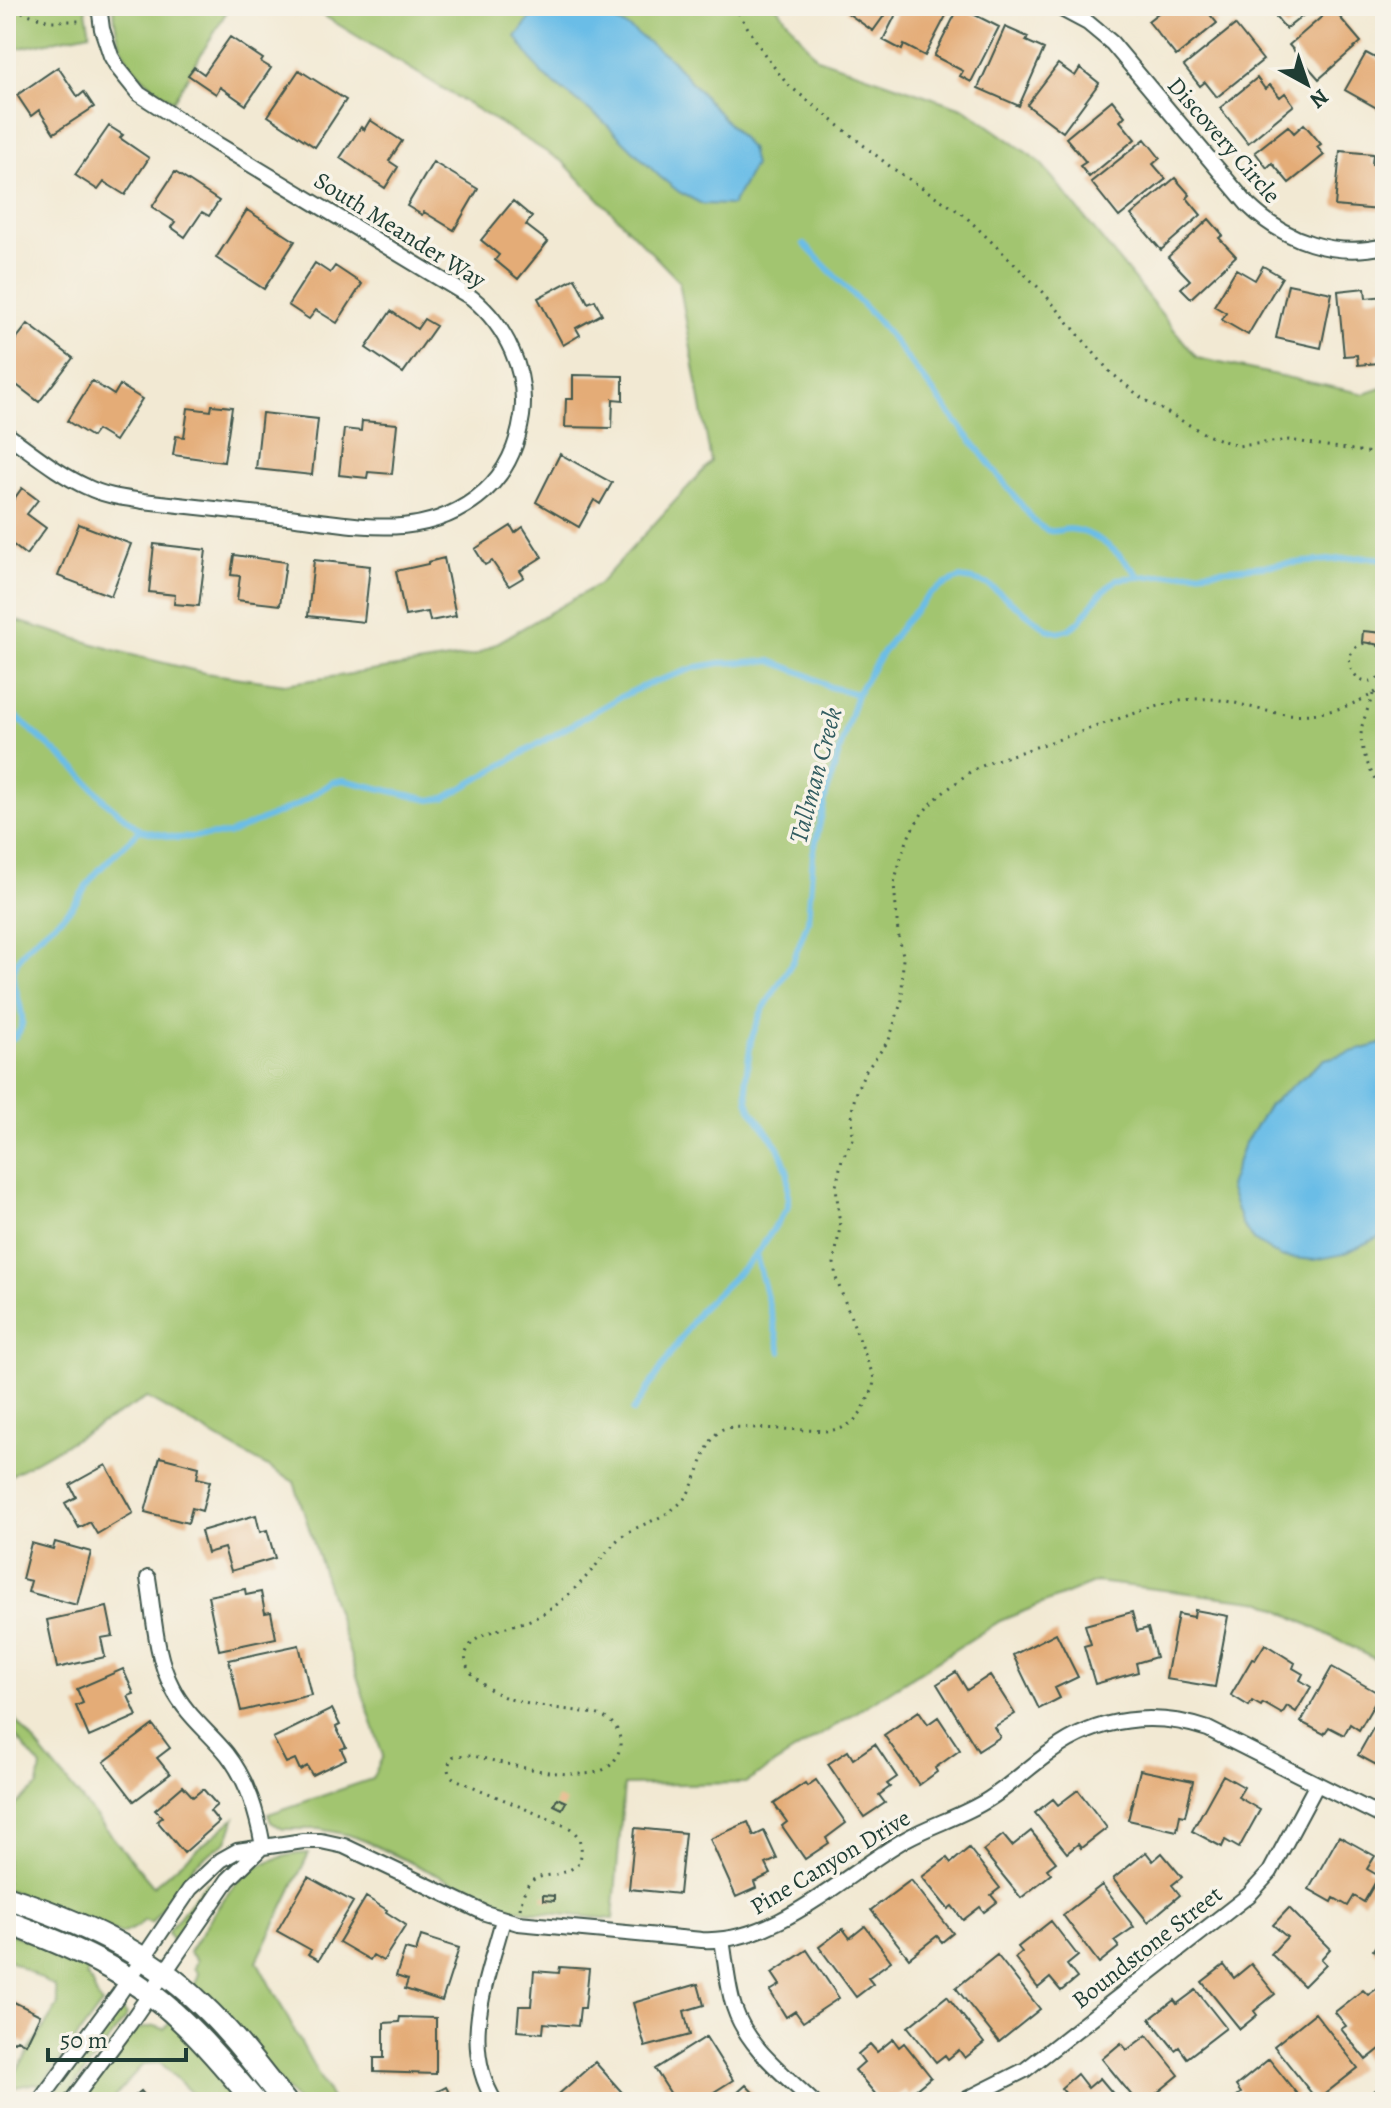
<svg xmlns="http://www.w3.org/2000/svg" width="1391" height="2108" viewBox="0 0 1391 2108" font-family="Alegreya,serif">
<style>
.green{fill:#a2c56f;stroke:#608152;stroke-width:2}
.water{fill:#6bbde7;stroke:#457d8e;stroke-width:2}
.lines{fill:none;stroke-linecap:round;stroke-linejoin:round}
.stream{stroke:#6bbde7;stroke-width:6}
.building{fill:#e4ac77}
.street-casing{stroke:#3f574c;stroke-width:18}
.secondary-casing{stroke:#3f574c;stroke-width:26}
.path{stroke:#3f574c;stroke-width:3;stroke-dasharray:2 6;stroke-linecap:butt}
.street{stroke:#fff;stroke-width:14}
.secondary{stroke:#fff;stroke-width:22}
.labels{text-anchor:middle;stroke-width:7;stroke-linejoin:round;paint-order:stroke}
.street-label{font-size:24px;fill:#1f3d34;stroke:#f7f3e8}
.water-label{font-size:26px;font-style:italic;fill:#325d61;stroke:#f7f3e8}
</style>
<rect width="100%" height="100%" fill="#f7f3e8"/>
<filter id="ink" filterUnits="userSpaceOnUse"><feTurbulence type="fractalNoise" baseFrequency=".0125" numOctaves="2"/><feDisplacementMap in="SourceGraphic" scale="16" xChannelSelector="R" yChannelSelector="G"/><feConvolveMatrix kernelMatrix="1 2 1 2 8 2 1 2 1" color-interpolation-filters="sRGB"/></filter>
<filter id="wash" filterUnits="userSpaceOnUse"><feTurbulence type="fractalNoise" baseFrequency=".006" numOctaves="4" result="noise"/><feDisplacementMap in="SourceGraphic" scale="32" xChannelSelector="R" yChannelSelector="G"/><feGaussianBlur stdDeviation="1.8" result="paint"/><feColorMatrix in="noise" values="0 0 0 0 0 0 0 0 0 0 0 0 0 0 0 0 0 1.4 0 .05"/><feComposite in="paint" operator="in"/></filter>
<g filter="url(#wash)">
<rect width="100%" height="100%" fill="#f2e9d3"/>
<path class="green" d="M6,6H85L90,33L6,51Z
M114,6H230L173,101C135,75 115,55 114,6Z
M308,6H776L817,58L965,109L1040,162L1197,358L1365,394L1385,387V1664L1264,1602L1096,1582L1000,1621L745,1783L624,1785L613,1919L525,1911L501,1905L365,1841L349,1835L319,1829H283L271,1822L268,1814L372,1779L383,1756L294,1482L147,1398L6,1478V615L14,620L128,654L205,673L285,684L476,655L599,584L711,462L679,281L563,162Z
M6,1708L153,1886L235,1818L233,1827L227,1841L195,1864L151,1923L144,1920L139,1926L121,1934L6,1889V1813L38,1786L41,1767L6,1725Z
M309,1853L257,1961L333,2102H297L221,2012L194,1986L199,1974L194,1968L197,1960L189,1952C223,1901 240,1856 309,1853Z
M206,1883L211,1884L212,1891L179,1937L172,1940L168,1934L169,1930Z
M6,1932L91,1965L86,1976C96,1986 94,1996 102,2004L41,2086L36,2083L15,2087L9,2083L58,2005L55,1987L6,1958Z
M121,2010L126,2015L124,2020L62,2102H53L52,2096L116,2011Z
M171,2020L245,2102H200L161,2063L143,2064L110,2102H80L137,2026L140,2029L155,2026L164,2029Z"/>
<path class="water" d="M539,6H588L629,28L671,59L750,148L754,165L732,205L702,204L679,192L659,176L602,120L542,74L516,37Z
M1385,1043V1234L1344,1254L1314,1260L1281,1257L1255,1241L1242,1225L1229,1187L1243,1146L1269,1105L1325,1059Z"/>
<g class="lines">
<path class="stream" d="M804,244L878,321L1034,521C1054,540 1057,526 1076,530C1103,536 1122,557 1139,576
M6,708L80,773L107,803L140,830
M6,1043C39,1026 11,997 14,971C18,946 55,926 71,908C79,899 85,888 92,878C106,861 124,846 140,830L177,838L229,834L297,805L333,782L343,780L430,800L445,798L618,698L646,685L697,667L720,663L771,661L805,674L830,687L857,694
M756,1255L781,1352
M633,1411L699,1311L756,1255L788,1207V1173L784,1161L778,1147L752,1111L748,1100L746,1078L751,1040L761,1013L793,961L808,921L813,854L826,795L857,694L878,659L903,624L930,594L944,585L960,578L974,580L989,585L1038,622L1047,629L1059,632L1069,629L1079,622L1099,595L1117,579L1363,557L1385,559"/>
</g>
<g id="blocks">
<path class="building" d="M850,6H891L873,31L846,12Z
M900,6H941L949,10L925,56L904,45L902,50L883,40Z
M1167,6H1203L1217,23L1176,56L1148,21Z
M1267,6H1315L1286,29Z
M959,7L999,27L971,82L960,76L963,71L934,56Z
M1332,8L1361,42L1319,79L1289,45Z
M1235,25L1263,60L1217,97L1205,82L1200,86L1184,66Z
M1005,27L1028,37L1026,41L1044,49L1019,106L978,88Z
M230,37L263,59L261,62L271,68L246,105L220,87L216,94L188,75L194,67L204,74Z
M1366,53L1385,63L1384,112L1345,90Z
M1058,64L1075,76L1080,68L1099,83L1063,132L1027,105Z
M58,67L78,97L84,92L94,107L54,133L39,110L31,116L17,95Z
M299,70L346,100L315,147L268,116Z
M1257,78L1265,89L1270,85L1280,97L1285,93L1294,105L1248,143L1220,108Z
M1112,100L1125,116L1120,121L1135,139L1089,177L1080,166L1086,162L1066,138Z
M370,120L402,141L389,161L398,167L385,188L340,158L361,127L364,130Z
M1304,124L1321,144L1317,147L1324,155L1289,183L1272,163L1267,168L1255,152L1288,126L1294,133Z
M109,126L123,135L120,138L149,158L125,195L104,182L98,190L75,175Z
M1145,139L1160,158L1153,164L1166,179L1119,217L1091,182Z
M1340,151L1373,154L1372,164L1383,165L1379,210L1335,206Z
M433,162L478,189L454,230L424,212L422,215L407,206Z
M175,172L219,201L209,216L202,212L185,237L171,227L175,222L152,207Z
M1175,178L1190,195L1187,198L1201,215L1161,250L1131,215Z
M513,201L532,217L526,225L548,242L518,279L495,260L499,255L481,240Z
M247,210L295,241L264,289L216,258Z
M1209,219L1223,235L1219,238L1236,256L1191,298L1181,288L1190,280L1168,257Z
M315,263L330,273L335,266L362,284L337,323L316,310L309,319L288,305Z
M1263,266L1282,277L1248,335L1222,320L1226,313L1214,306L1236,269L1255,280Z
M575,278L588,303L595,300L602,314L576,328L580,335L563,345L538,298Z
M1288,284L1332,293L1321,348L1276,338Z
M1365,288L1366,298L1385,296V354H1377L1378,363L1358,365L1357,355L1344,356L1338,291Z
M391,311L417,329L424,319L436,326L403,373L366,348Z
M28,324L73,358L39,402L6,377V352Z
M573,375L623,376V400L613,399L612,428L565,427L566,399H573Z
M92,381L114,395L120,385L142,399L115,441L97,430L92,437L67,421Z
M212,405L232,407L224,462L173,455L176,436L184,437L188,408L211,411Z
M262,413L318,419L312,475L256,469Z
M362,421L397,424L392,474L368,472L367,478L339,475L344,429L361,431Z
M560,454L612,483L600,504L594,500L579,527L536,502Z
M22,488L38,500L27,514L46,528L26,555L8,541L6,544V510Z
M79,524L131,544L111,596L58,576Z
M511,526L515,533L523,527L542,557L520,571L524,577L509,586L492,561L485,565L475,549Z
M154,544L206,550L199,606L174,604L175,595L149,592Z
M234,555L286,562L280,605L237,600L240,576L231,575Z
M444,558L456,616L430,621L428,612L405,616L396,571L428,564V562Z
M314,560L370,566L364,622L308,616Z
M1363,631L1383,633L1381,645L1362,642Z
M160,1457L199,1467L197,1478L210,1481L202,1511L192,1508L188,1523L145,1512Z
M106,1465L133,1513L97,1534L90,1522L79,1528L65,1503L76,1497L70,1485Z
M256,1515L260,1532L267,1530L275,1558L231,1571L224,1548L207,1553L201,1531Z
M55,1542L91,1552L77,1605L28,1592L31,1581L22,1579L31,1543L53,1549Z
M245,1589L246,1595L261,1592L265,1613L271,1612L276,1638L219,1650L208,1596Z
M107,1607L113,1636L101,1638L105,1657L57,1668L47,1620Z
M1195,1610L1228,1616L1215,1687L1166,1679L1178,1614L1194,1617Z
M1132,1612L1137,1631L1148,1628L1156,1657L1136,1663L1138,1672L1095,1684L1084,1646L1091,1644L1085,1625Z
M1056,1633L1078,1677L1055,1688L1060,1698L1039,1709L1013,1655Z
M1265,1644L1295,1663L1293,1668L1303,1674L1300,1680L1311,1687L1296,1712L1287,1706L1282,1714L1263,1703L1261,1706L1252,1701L1249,1706L1231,1695L1252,1659L1255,1660Z
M299,1645L311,1695L241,1711L229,1660Z
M1332,1667L1380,1694L1359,1730L1350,1724L1344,1735L1329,1727L1324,1734L1301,1722Z
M123,1669L134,1694L128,1696L137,1716L89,1737L76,1706L83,1703L77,1689Z
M956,1672L967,1690L990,1675L1015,1714L994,1727L1000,1737L978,1751L937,1684Z
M1385,1707V1758L1380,1767L1358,1755Z
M332,1709L340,1725L336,1727L346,1747L341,1749L346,1759L312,1775L307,1766L300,1770L295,1759L286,1763L273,1738Z
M919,1711L928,1724L938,1717L960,1750L935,1768L937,1772L919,1785L884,1735Z
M153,1725L170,1748L157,1758L170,1774L134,1801L104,1762Z
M875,1744L897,1777L887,1784L890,1787L879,1795L885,1803L864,1817L828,1764L848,1751L853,1759Z
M1140,1770L1193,1781L1185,1816L1180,1815L1177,1831L1128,1820Z
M1223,1775L1244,1787L1238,1797L1260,1810L1239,1848L1225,1840L1222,1847L1192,1831Z
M816,1780L846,1823L826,1838L829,1843L805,1859L782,1826L787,1822L774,1804L805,1783L807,1786Z
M183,1786L193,1797L203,1789L217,1805L210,1811L219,1822L184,1853L157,1821L162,1817L155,1810Z
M1078,1790L1107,1828L1081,1848L1078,1844L1067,1853L1035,1813L1053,1799L1058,1805Z
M557,1798L566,1802L562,1809L554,1805Z
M748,1822L754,1836L764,1831L777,1859L766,1864L771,1874L754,1882L756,1888L736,1897L710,1839Z
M635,1828L685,1833L679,1894L629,1889Z
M1031,1831L1056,1862L1047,1869L1051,1874L1021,1898L983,1851L1003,1835L1012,1846Z
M1339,1836L1375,1856L1367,1869L1379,1876L1364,1902L1354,1896L1348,1906L1334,1898L1332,1902L1309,1889Z
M969,1848L1000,1888L991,1895L997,1902L984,1912L980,1907L963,1920L952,1906L948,1909L922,1877L947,1858L951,1863Z
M1146,1852L1153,1861L1162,1853L1182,1877L1172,1885L1180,1895L1148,1922L1113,1879Z
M308,1877L353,1902L319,1960L308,1954L311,1950L277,1931Z
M911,1880L953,1933L942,1942L937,1936L909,1958L871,1910Z
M1102,1885L1134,1927L1114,1941L1119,1947L1099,1963L1063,1915Z
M543,1895L554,1896V1901L543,1900Z
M366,1897L387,1910L386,1912L406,1925L383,1961L373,1955L370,1960L339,1942Z
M1289,1908L1330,1949L1321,1959L1326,1964L1304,1986L1271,1954L1287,1937L1273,1925Z
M1051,1921L1078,1956L1067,1965L1077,1978L1061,1991L1050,1978L1038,1988L1015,1958L1022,1952L1018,1947Z
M865,1926L891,1961L868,1978L873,1984L856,1997L819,1947L843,1929L850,1938Z
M1385,1930V1964L1381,1962L1384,1957L1373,1950Z
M421,1936L459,1948L442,2001L405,1989L408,1980L396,1976L405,1949L416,1952Z
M807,1950L839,1998L803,2022L795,2011L786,2017L770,1991L780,1985L772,1973Z
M997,1955L1040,2009L999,2042L956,1988Z
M1251,1964L1275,1994L1254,2011L1257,2015L1240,2029L1202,1982L1224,1965L1234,1978Z
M560,1967L589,1969L585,2008H580L578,2026L544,2023L543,2033L517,2031L519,2006H531L534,1971L559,1973Z
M698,1984L704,2005L684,2011L690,2035L645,2047L633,2003Z
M1378,1988L1385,1997V2045L1366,2060L1341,2029L1346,2026L1335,2012L1363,1990L1368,1995Z
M1196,1990L1226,2028L1187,2058L1179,2047L1175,2050L1150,2019L1174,2000L1177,2004Z
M947,1996L984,2043L965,2058L959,2050L948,2059L945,2055L936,2062L908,2027Z
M6,1998L40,2015L26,2044L17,2039L14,2042L6,2038Z
M1315,2013L1358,2068L1317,2100L1274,2046Z
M400,2017L436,2018V2074L374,2072V2058H384V2023L399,2022Z
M1147,2035L1179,2075L1146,2102H1137L1102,2059L1121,2043L1127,2050Z
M706,2037L733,2080L698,2102H676L655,2069Z
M893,2039L899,2047L904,2043L931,2077L909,2095L905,2090L891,2102H882L855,2070L864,2062L858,2054L870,2044L877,2052Z
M1269,2059L1297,2094L1287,2102H1235L1233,2099L1241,2093L1236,2086Z
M595,2062L628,2099L625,2102H550Z
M1077,2074L1088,2088L1100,2078L1120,2102H1068L1071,2100L1061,2088Z
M746,2085L762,2102H727Z
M446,2087L454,2102H417Z
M141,2091L150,2102H128Z"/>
</g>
</g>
<g filter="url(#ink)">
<use href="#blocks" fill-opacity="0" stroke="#3f574c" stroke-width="2"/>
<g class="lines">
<g class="street-casing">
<path id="street" d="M1056,6L1088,23L1112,43L1248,205C1285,241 1334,258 1385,246
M6,434C32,452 58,474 87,487C105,496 124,498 143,501C192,506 240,512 288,517C359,525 427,543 485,491C507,471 518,444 522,416C528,372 506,326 472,298L217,144L139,94L118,68L111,56L102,29L99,6
M148,1578C154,1614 155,1655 172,1687C185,1714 209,1732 227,1754C248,1781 257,1813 263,1846
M722,1940C726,1962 727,1986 734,2007C747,2047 784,2074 813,2102
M39,2102L119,1994L190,1889L221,1860L237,1851L303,1841H321L344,1846L485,1913L518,1923L702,1940C777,1944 844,1874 906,1839C933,1824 963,1816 989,1799C1011,1785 1030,1766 1052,1751C1098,1717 1155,1711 1208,1729L1385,1818
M71,2102L130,2023L228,1880L262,1847
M495,2102C459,2044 487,1980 503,1920
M961,2102L1025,2070L1249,1895L1270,1872L1317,1784
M1373,2102L1385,2093"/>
</g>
<g class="secondary-casing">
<path id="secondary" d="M6,1897C78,1921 147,1951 202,2005C233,2034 258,2069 285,2102
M6,1922C69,1945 132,1972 181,2020C208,2045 231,2074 255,2102"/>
</g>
<path class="path" d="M734,6L765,55L787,84L892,168L964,215L1043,292L1109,371L1143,399L1207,435L1238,446L1289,440L1385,455
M6,10L19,11L49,21H80
M1385,652C1379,645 1372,640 1362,644C1333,655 1360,700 1385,672
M1373,694C1370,704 1365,715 1362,726C1357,751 1375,778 1385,801
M520,1909C528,1858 553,1888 579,1863C584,1849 581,1835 568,1827L455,1779C445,1773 447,1764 454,1756L469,1755C499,1761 595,1791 614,1761C624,1747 622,1728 607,1719C598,1713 587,1713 577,1711C542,1706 502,1705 476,1678C472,1674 467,1669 466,1663C460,1631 514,1628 535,1618C548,1612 558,1604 569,1594C580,1584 589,1574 598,1563C606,1554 613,1543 622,1536C643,1522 667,1519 684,1499C699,1480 704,1441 721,1430C724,1428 728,1428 732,1427L829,1431L842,1428L853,1422L862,1411L873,1389L874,1378L836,1278L834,1263L840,1227L836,1186L842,1159L853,1139L852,1111L856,1091L865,1072L889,1040L902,1000L903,955L898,933L894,883L902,854L911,831L923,812L939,796L971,771L993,761C1030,749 1067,737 1103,724C1130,715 1157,705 1185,700C1227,694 1249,711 1287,714C1322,717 1357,706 1385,686"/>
<use href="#street" class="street"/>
<use href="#secondary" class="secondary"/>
</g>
</g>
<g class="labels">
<g class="street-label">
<text transform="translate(1224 140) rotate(49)" y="8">Discovery Circle</text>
<text transform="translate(400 230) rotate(32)" y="8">South Meander Way</text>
<text transform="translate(830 1862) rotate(-31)" y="8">Pine Canyon Drive</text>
<text transform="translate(1147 1947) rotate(-38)" y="8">Boundstone Street</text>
</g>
<g class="water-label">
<text transform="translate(815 775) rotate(-75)" y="9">Tallman Creek</text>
</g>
</g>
<rect width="1391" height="2108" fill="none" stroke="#f7f3e8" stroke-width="32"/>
<g transform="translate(1307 84) rotate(140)" stroke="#f7f3e8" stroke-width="6" paint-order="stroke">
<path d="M0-6L14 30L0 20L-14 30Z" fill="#1f3d34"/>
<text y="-12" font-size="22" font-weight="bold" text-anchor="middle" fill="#1f3d34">N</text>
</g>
<path d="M48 2048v12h138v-12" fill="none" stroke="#1f3d34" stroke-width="4"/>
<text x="60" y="2048" font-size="24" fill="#1f3d34" stroke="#f7f3e8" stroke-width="6" paint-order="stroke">50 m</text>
</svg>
